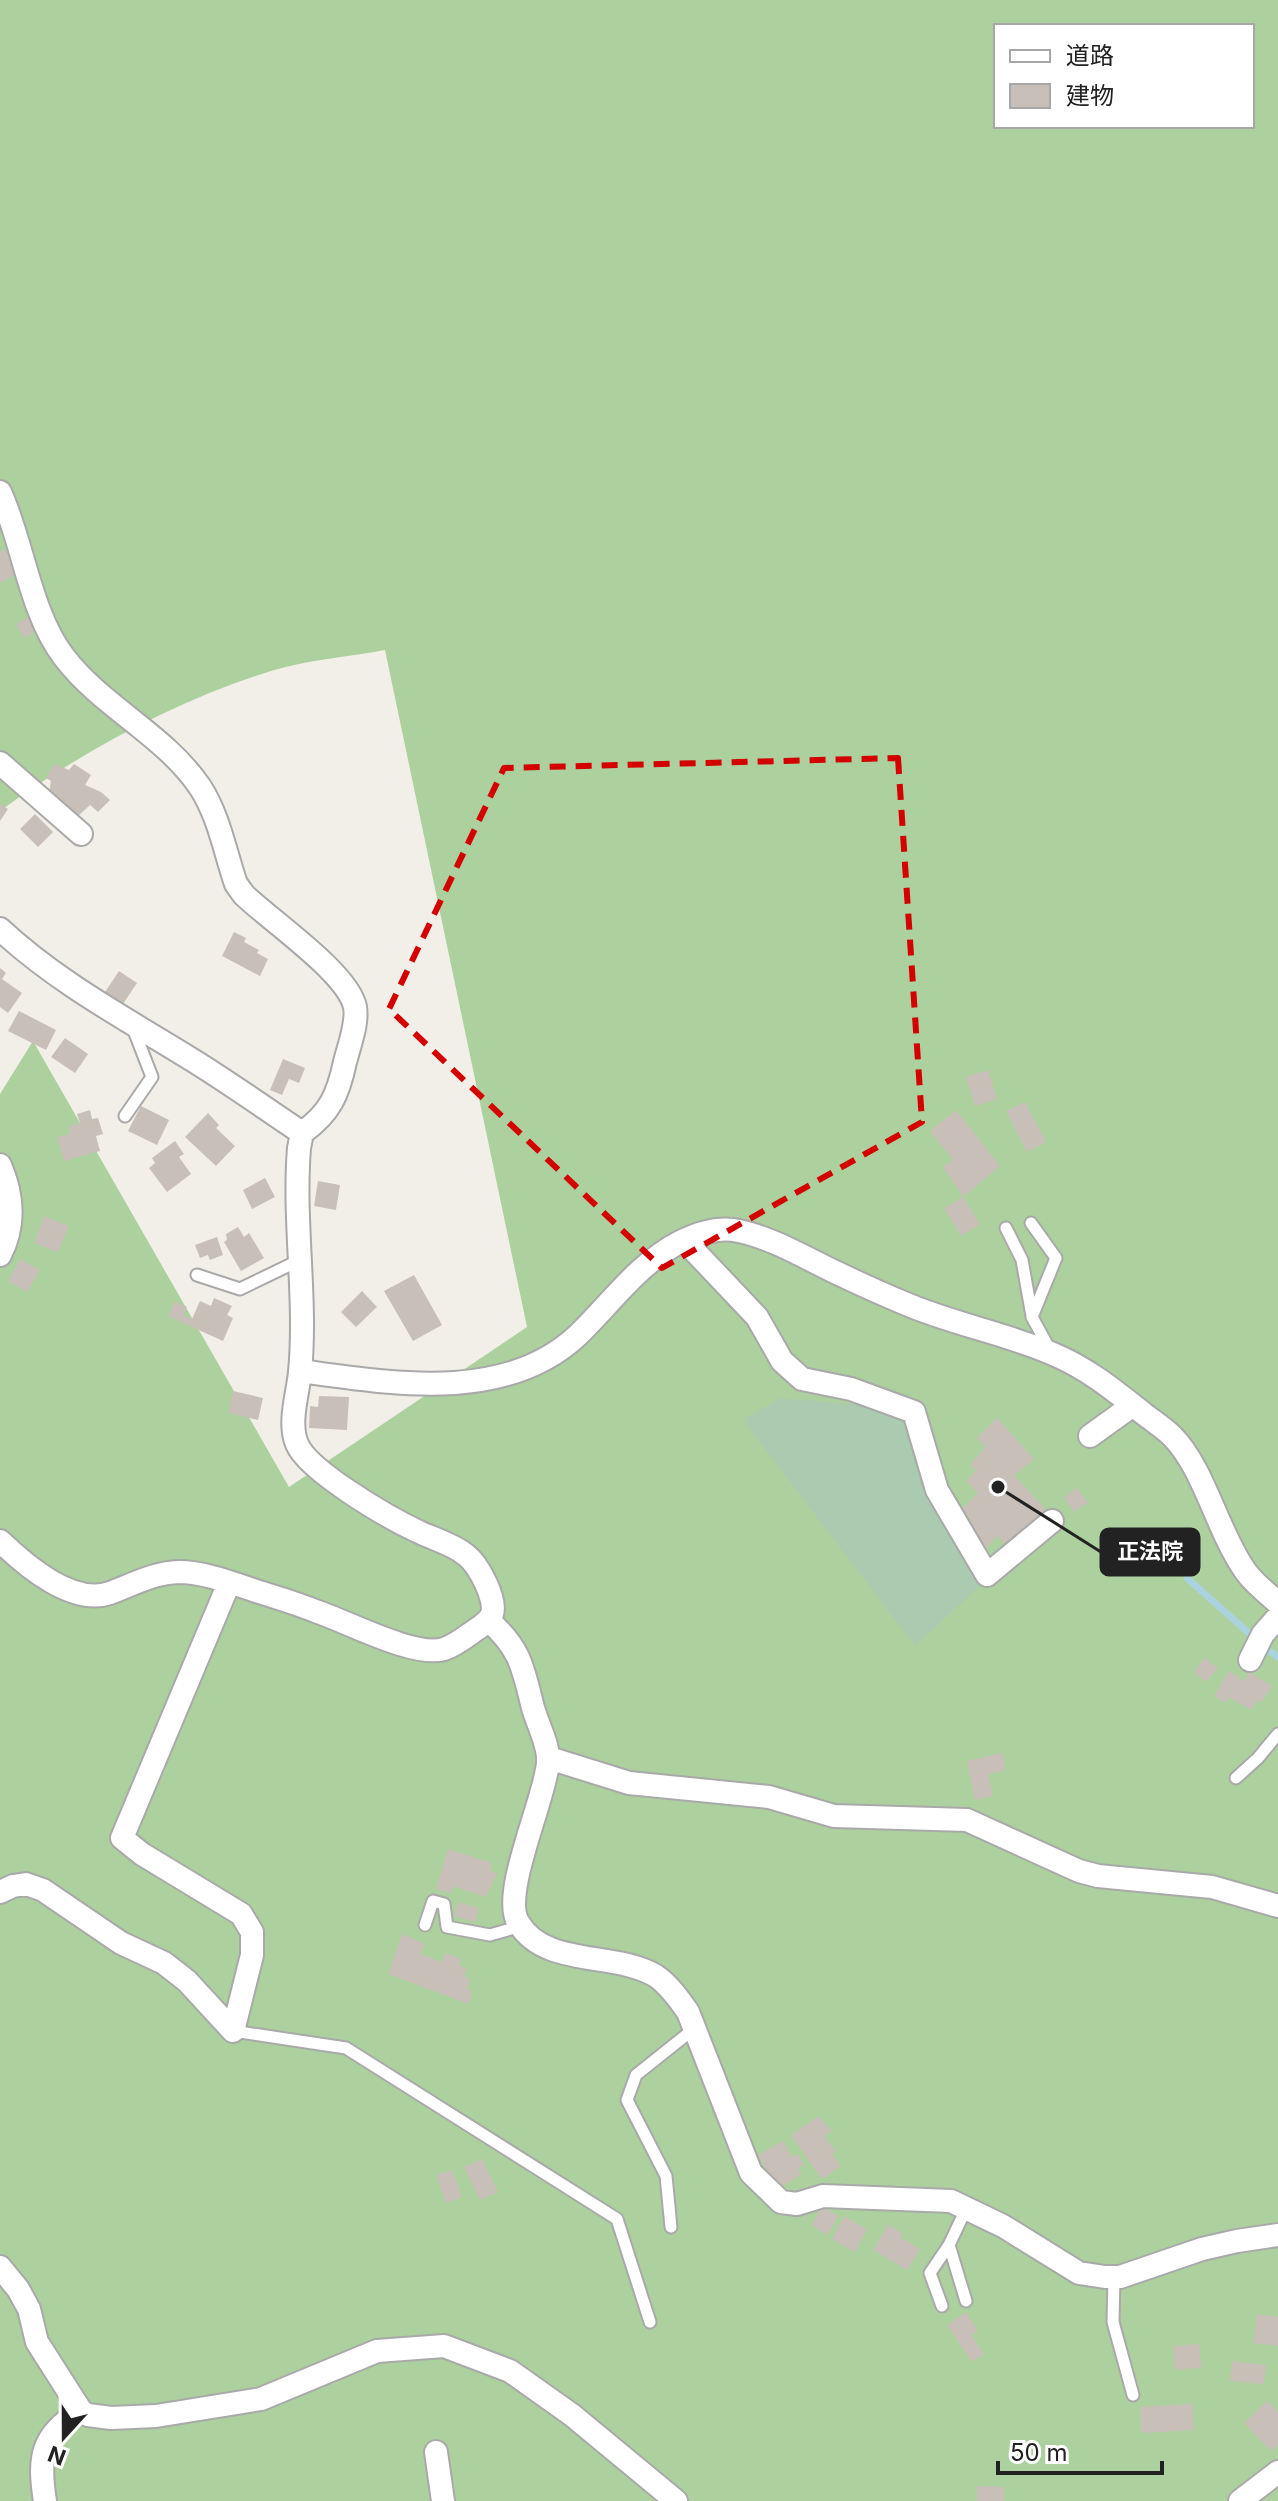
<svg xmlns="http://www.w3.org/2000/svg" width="1278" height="2501" viewBox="0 0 1278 2501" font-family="Inter,'Noto Sans JP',sans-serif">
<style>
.forest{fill:#add19e;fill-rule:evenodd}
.cemetery{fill:#aacbaf}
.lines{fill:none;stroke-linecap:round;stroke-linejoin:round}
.stream{stroke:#aad3df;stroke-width:7}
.building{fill:#c7bfb8}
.lane-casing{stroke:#a9a9a9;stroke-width:15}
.street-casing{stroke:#a9a9a9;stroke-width:26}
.lane{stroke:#fff;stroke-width:11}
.street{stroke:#fff;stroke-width:22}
.marked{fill:none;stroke:#d40000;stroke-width:6;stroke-dasharray:16 10;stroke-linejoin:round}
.leader{fill:none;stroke:#222;stroke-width:3}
.callout-dot{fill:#222;stroke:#fff;stroke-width:3}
.callout{fill:#222;stroke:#222;stroke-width:3}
.callout-label{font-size:22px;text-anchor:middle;font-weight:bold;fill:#fff}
</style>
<rect width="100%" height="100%" fill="#f2efe9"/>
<path class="forest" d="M0,0H1278V2501H0V1094L33,1041L289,1487L527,1327L385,650C348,657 307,660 271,671C175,701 81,752 0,811ZM996,26H1252V126H996Z"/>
<path class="cemetery" d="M781,1398L872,1406L925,1427L985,1581L915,1646L743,1420Z"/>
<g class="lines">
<path class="stream" d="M1187,1578L1251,1635
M1264,1648L1278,1657"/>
</g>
<path class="building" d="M5,549L18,573L0,583V552Z
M30,616L39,629L24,638L16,624Z
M54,764L69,770L74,764L91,775L85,785L101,792L110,800L98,812L90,805L77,817L49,793L51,781L46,778Z
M0,804L8,809L0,821Z
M35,814L53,832L38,847L20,829Z
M234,932L246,938L244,942L259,950L257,953L268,959L260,976L222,956Z
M0,968L6,973L2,979L22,993L8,1013L0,1007Z
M119,971L137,983L123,1004L105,992Z
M19,1011L56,1030L46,1050L8,1031Z
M65,1038L88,1054L75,1073L51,1057Z
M283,1059L305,1068L299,1083L289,1079L282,1095L270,1090Z
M988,1070L997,1099L975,1106L966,1077Z
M1025,1102L1046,1142L1027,1152L1006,1111Z
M141,1106L169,1120L157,1145L128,1131Z
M90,1110L92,1119L98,1118L103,1134L96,1136L100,1151L64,1161L57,1137L69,1134V1126L80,1123L77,1114Z
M956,1110L1000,1166L963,1197L943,1167L953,1160L930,1131Z
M208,1113L219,1125L216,1128L235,1146L216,1166L185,1137Z
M175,1141L184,1154L179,1157L191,1174L167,1192L149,1168L155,1163L152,1158Z
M265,1178L275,1197L252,1209L243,1190Z
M318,1181L340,1185L336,1210L314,1206Z
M963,1197L980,1224L961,1236L944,1208Z
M44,1216L69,1226L58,1252L34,1243Z
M238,1227L244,1237L249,1233L264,1258L241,1271L224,1242L227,1240L226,1234Z
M217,1237L223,1255L210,1260L208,1255L200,1258L195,1245Z
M20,1259L40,1270L27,1292L8,1281Z
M414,1275L442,1325L413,1341L384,1291Z
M362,1291L377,1307L356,1327L341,1312Z
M214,1298L232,1306L227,1315L233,1318L223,1341L168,1316L175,1301L187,1307L183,1315L192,1319L200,1301L211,1306Z
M233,1391L263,1398L258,1420L228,1413Z
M319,1396L349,1397L347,1430L309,1428L310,1406L318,1407Z
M997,1418L1034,1459L1014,1475L1046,1510L1008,1546L997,1536L984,1551L965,1529L972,1521L962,1509L978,1493L966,1481L976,1471L970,1465L985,1447L977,1438Z
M1077,1488L1088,1503L1074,1512L1064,1497Z
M1205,1658L1218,1668L1206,1682L1194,1672Z
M1229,1671L1244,1681L1249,1672L1272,1686L1261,1703L1257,1700L1251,1710L1229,1697L1226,1703L1214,1696Z
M1002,1753L1006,1770L988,1774L993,1796L975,1800L967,1761Z
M448,1849L492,1863L490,1871L497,1873L486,1897L453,1886L451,1893L436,1889Z
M458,1902L479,1908L475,1922L454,1916Z
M402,1934L425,1944L420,1954L442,1962L445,1953L461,1959L459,1965L467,1969L464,1975L470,1980L467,1989L472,1991L469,2004L388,1974Z
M819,2116L831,2131L824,2136L836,2151L832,2154L841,2166L822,2179L791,2135Z
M783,2141L792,2157L798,2154L804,2165L798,2168L801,2175L777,2189L758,2155Z
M482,2159L498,2192L480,2200L464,2167Z
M452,2170L462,2197L446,2203L436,2175Z
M821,2207L839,2216L827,2235L812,2225Z
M844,2216L867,2229L855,2252L832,2239Z
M888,2225L902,2233L900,2237L920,2249L907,2270L873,2250Z
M966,2312L978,2331L971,2335L984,2354L972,2362L947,2325Z
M1257,2314L1278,2317V2346L1253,2343Z
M1199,2344L1201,2368L1175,2370L1173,2346Z
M1232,2361L1266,2365L1264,2384L1230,2381Z
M1267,2401L1278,2412V2445L1271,2451L1244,2423Z
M1193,2404L1194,2430L1141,2433L1140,2407Z
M977,2486L1004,2487V2501H977Z"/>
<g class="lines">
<g class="lane-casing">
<path id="lane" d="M125,1116L152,1077L133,1028
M1031,1223L1056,1258L1032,1317L1050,1350
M1006,1228L1022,1260L1032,1316
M197,1275L240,1289L300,1260
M1236,1778L1258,1758L1278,1734
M425,1925L433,1901L444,1904L447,1927L490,1935L521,1926
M233,2031L346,2048L617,2219L650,2322
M671,2227L666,2176L627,2100L636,2075L695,2028
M1114,2277L1113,2322L1133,2395
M966,2301L949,2245L967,2207
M942,2306L930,2273L949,2245"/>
</g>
<g class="street-casing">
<path id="street" d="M0,492C23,542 30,613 64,657C102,707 165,735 200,787C219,816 225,852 236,884L244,895C271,921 348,973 355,1007C358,1023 349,1046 345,1062C338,1095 330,1113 302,1133L299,1148C293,1222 307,1298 300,1372C298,1393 288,1423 297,1444C308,1471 389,1518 417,1531C433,1539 453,1544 466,1555C478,1564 497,1599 492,1614C490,1620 485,1623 480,1627C469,1634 457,1645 444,1649C415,1658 348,1622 318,1612C303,1606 288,1601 272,1596C244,1588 209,1572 179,1572C153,1573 134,1584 110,1593C72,1606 25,1565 0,1541
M0,763L81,834
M0,929C58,983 128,1020 194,1061C231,1084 266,1109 302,1133
M0,1165C13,1195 15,1226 0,1255
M684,1240L757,1317L782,1361L802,1379L851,1389L914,1412L937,1490L987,1575L1052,1521
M300,1371C390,1383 505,1404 578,1335C611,1303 639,1263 680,1242C698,1233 718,1226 739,1231C772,1238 802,1256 833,1271C856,1282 880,1293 904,1303C952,1324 1005,1333 1053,1354C1087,1368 1115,1391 1144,1414C1153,1421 1164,1428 1172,1436C1204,1468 1217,1530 1244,1569C1252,1582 1266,1592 1278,1603
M1090,1436L1133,1405
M488,1620C519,1647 523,1666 532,1704C536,1722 550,1745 548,1763C545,1799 501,1893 518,1922C544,1968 615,1951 656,1976C669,1985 679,1999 688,2012L751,2173L781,2202L797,2204L823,2196L951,2201L1003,2226L1079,2273L1105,2277H1120L1202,2249L1237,2241L1278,2235
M1250,1660L1263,1634L1278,1617
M549,1758L629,1783L769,1797L834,1816L967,1820L1079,1871L1098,1876L1212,1887L1278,1906
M0,1892L13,1886L26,1884L43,1890L121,1943L164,1963L187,1981L233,2031L252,1955V1932L241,1914L142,1854L122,1838L229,1583
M0,2267L18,2289L29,2309L37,2342L81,2411L88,2415L111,2418L156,2416L261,2399L377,2351L444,2346L510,2371L572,2415L676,2501
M436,2452L443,2501
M45,2501C38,2458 41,2435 81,2411
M1240,2501L1278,2472"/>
</g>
<use href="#lane" class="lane"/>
<use href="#street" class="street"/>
</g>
<path class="marked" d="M898,758L922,1122L662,1268L389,1009L504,768Z"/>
<path class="leader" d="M998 1487L1101 1552"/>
<circle class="callout-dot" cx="998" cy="1487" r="8"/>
<rect class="callout" x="1101" y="1529" width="98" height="46" rx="8"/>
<g class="callout-label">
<text x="1150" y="1559">正法院</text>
</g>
<rect x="994" y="24" width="260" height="104" fill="#ffffff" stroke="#a7a7a7" stroke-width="2"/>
<rect x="1010" y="50" width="40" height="12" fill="#ffffff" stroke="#a7a7a7" stroke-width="2"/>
<text x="1066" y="64" font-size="24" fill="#222222">道路</text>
<rect x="1010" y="84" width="40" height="24" fill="#c7bfb8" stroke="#a7a7a7" stroke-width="2"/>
<text x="1066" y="104" font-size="24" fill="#222222">建物</text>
<g transform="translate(64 2437) rotate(201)" stroke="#ffffff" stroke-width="6" paint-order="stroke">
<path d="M0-6L14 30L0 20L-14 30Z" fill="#222222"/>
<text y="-12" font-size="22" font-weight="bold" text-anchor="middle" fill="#222222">N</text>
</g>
<path d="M998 2461v12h164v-12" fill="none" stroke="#222222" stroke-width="4"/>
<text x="1010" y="2461" font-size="24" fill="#222222" stroke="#ffffff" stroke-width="6" paint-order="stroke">50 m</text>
</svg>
